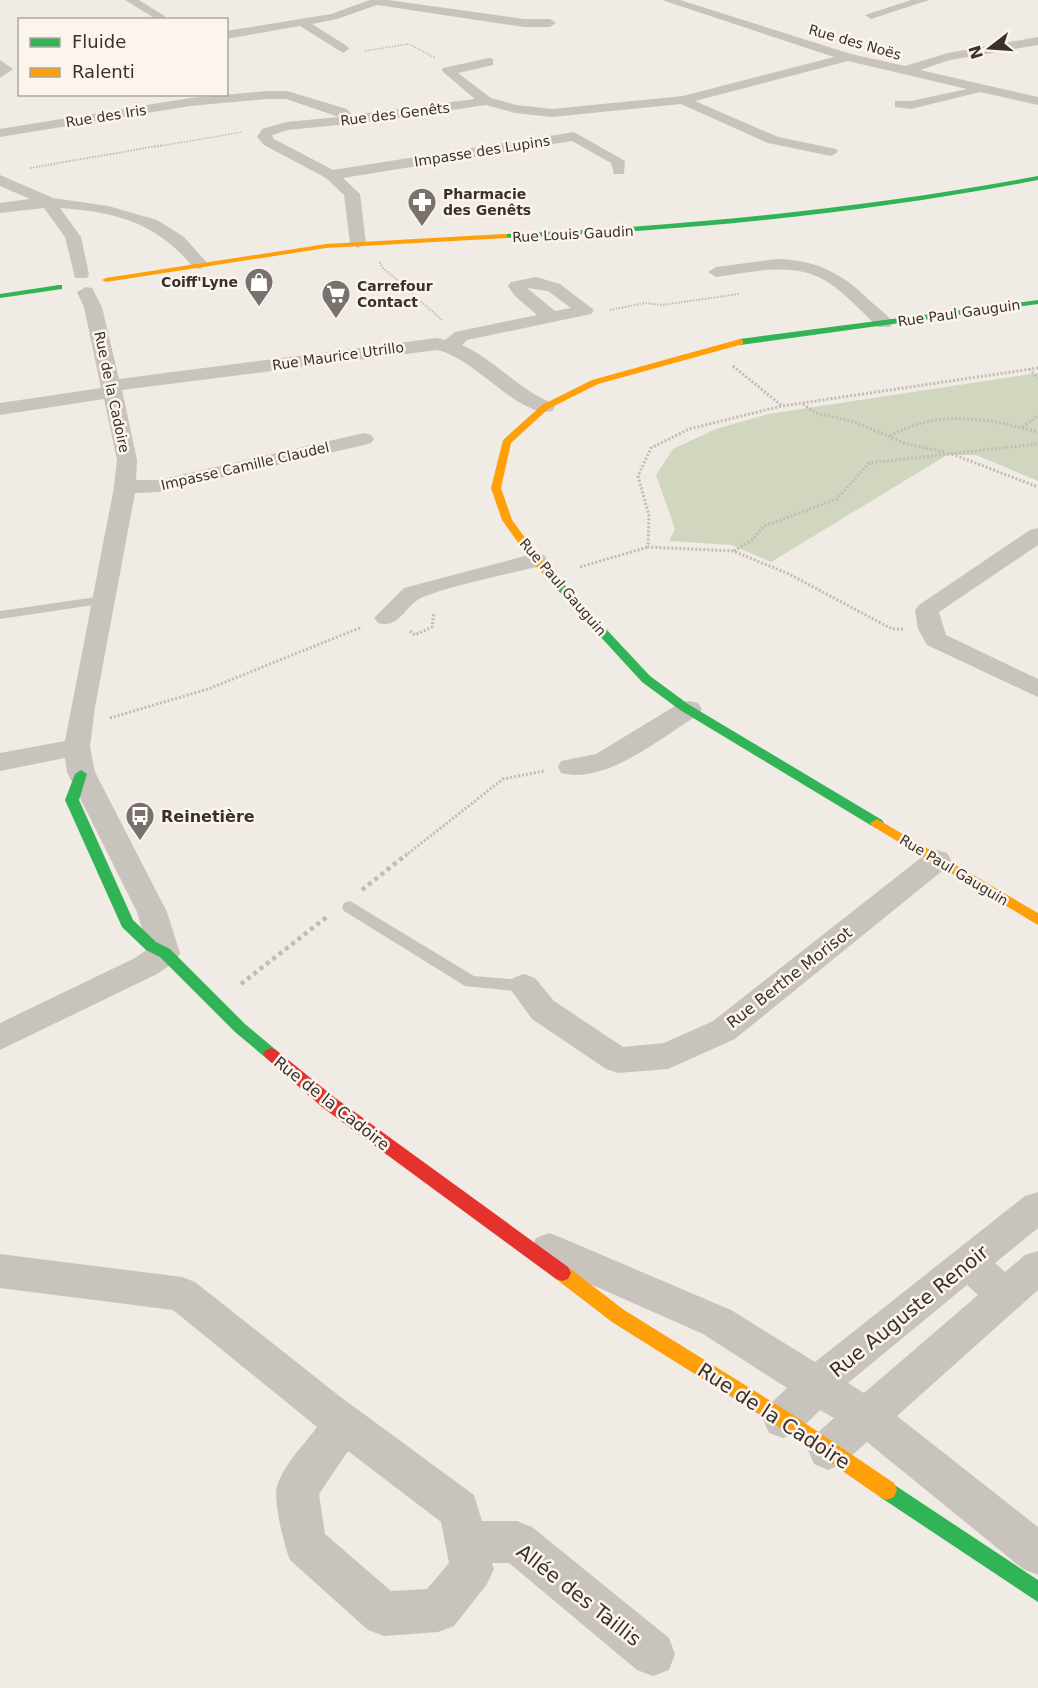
<svg xmlns="http://www.w3.org/2000/svg" width="1038" height="1688" viewBox="0 0 1038 1688" font-family="'DejaVu Sans',sans-serif">
<style>
.green{fill:#d1d6bf}
.lines{fill:none;stroke-linecap:round;stroke-linejoin:round}
.path-far3{stroke:#c2bbb6;stroke-width:1.5;stroke-dasharray:1.5 1.5;stroke-linecap:butt}
.path-far2{stroke:#c2bbb6;stroke-width:2;stroke-dasharray:1.5 1.5;stroke-linecap:butt}
.path-far1{stroke:#c2bbb6;stroke-width:3;stroke-dasharray:2 2;stroke-linecap:butt}
.path{stroke:#c2bbb6;stroke-width:4.5;stroke-dasharray:4 4;stroke-linecap:butt}
.lane{fill:#c9c3be;fill-rule:evenodd}
.street{fill:#c9c3be;fill-rule:evenodd}
.fast{fill:#30b455;fill-rule:evenodd}
.slow{fill:#ff9f0a;fill-rule:evenodd}
.jam{fill:#e5322d;fill-rule:evenodd}
.labels{text-anchor:middle;stroke-width:5;stroke-linejoin:round;paint-order:stroke}
.far-street-label{font-size:14px;fill:#3b302b;stroke:#fbf5ee}
.far-poi-label{font-size:14px;font-weight:bold;fill:#3b302b;stroke:#fbf5ee;text-anchor:start}
.poi-label{font-size:16px;font-weight:bold;fill:#3b302b;stroke:#fbf5ee;text-anchor:start}
.street-label{font-size:16px;fill:#3b302b;stroke:#fbf5ee}
.near-street-label{font-size:20px;fill:#3b302b;stroke:#fbf5ee}
</style>
<rect width="100%" height="100%" fill="#f0ebe5"/>
<path class="green" d="M1038,373V481L976,455H947L771,562L732,545L669,541L675,529L656,475L673,449L716,429L768,414Z"/>
<g class="lines">
<path class="path-far3" d="M365,51L409,44L435,58
M154,147L242,132"/>
<path class="path-far2" d="M30,168L163,145
M380,262L382,267L442,320
M610,310L645,303L662,305L739,294"/>
<path class="path-far1" d="M733,366L781,405
M1029,369L1038,378
M803,404L816,413L855,422L907,444L945,452
M1022,427L1038,416
M890,436C938,409 987,418 1038,432
M952,454L1038,487
M734,551L752,540L764,526L837,499L869,463L1038,444
M580,567L648,547
M903,629H892L789,574L733,551L648,547L649,516L638,476L651,448L689,429L782,406L1038,368
M410,631L415,635L432,627L434,612
M110,718L208,689L362,627
M405,856L503,779L544,771"/>
<path class="path" d="M362,890L407,854
M241,984L328,916"/>
<path class="lane" d="M103,596L109,600L107,603L0,619V611Z
M350,901L474,976L524,980L530,982L532,986L530,990L524,992L465,986L344,911L342,907L344,903Z"/>
<path class="street" d="M125,0H139L166,17L156,19Z
M370,0H388L524,19H550L556,23L550,27H524L377,5L337,19L312,24L347,46L349,49L343,53L300,26L226,39V31L331,14Z
M662,0H680L851,54L905,66L948,53L1038,37V45L950,60L920,70L1038,97V105L980,92L911,109L895,107V101H911L967,89L848,61L695,101L778,137L836,149L838,152L831,156L768,143L681,104L552,117L515,113L486,105L378,121L288,130L272,135L274,139L333,170L574,132L625,161L624,174H614L611,163L572,141L343,178L360,194L366,243L358,248L350,243L344,195L326,178L264,145L257,137L262,129L286,122L339,117L286,99H267L190,106L0,137V129L190,98L267,91H287L347,109L352,115L475,99L442,71L443,68L489,58L493,59V65L458,73L491,98L516,105L552,109L683,96L834,57Z
M911,0H929L871,19L865,15Z
M0,60L13,69L0,78Z
M0,175L53,198L108,206L157,220L184,237L208,264L200,269L194,268C157,223 117,212 60,208L81,237L89,274L87,278H75L65,237L44,208L0,213V203L30,199L0,186Z
M777,259C816,260 842,273 869,300C877,307 887,314 893,323L890,327H878C862,312 847,295 829,283C796,260 753,272 716,277L708,272L716,267Z
M536,277L560,284L594,310L591,314L467,340L462,345C495,360 518,389 552,403L555,407L552,411C520,419 474,357 437,350L122,390L137,460L136,480H159L364,433L371,435L374,439L371,443L364,445L159,492L135,493L95,707L90,747L95,772L167,912L180,953L176,961L157,974L0,1050V1023L135,958L148,949L137,912L67,772L65,758L0,771V753L65,741L114,487L117,460L104,399L0,415V403L101,388L84,307L77,292L86,287L92,288L102,307L119,379L437,338L445,340L455,332L537,315L515,296L508,286L511,282ZM527,288L548,291L571,308L555,311Z
M1038,528V545L939,612L946,635L1038,679V697L927,645L918,629L915,610L919,605L1030,530Z
M536,553L544,555L547,560L544,565C506,575 458,583 423,597C404,605 401,629 378,623L374,618L404,588Z
M689,701L698,703L702,709L698,715C662,737 606,785 561,773L558,767L561,761L596,754L680,703Z
M937,850L947,853L951,860L947,867L735,1039L668,1069L618,1073L606,1069L532,1019L508,986L513,978L524,974L535,978L554,1001L623,1047L664,1043L713,1021L927,853Z
M1038,1192V1228L995,1263L1005,1272L1025,1255L1038,1251V1290L897,1416L1038,1527V1575L1023,1569L867,1442L842,1464L828,1470L814,1464L808,1450L814,1436L834,1418L820,1410L797,1433L783,1438L769,1433L763,1419L769,1405L787,1388L703,1334L536,1260L531,1249L536,1238L549,1233L562,1238L731,1310L815,1362L1025,1196ZM967,1285L978,1295L864,1393L848,1383Z
M0,1254L182,1277L195,1282L338,1395L474,1495L482,1521H517L532,1527L669,1638L675,1654L669,1670L653,1676L637,1670L509,1563H492L494,1569L487,1584L454,1626L438,1632L384,1636L368,1630L290,1560C284,1545 273,1501 277,1486C284,1464 304,1445 317,1427L173,1310L0,1288ZM348,1451L441,1522L449,1563L427,1589L391,1591L325,1534L319,1494Z"/>
<path class="fast" d="M1038,176V180C861,214 684,231 504,238L500,236L504,234C684,226 861,209 1038,176Z
M59,285H62V289L0,298V294Z
M1038,300V304L740,345L736,342L740,339Z
M559,582L563,583L650,676L688,704L882,820L884,823L882,826H872L680,710L642,682L555,587L553,585Z
M81,770L87,774L79,800L133,920L156,942L170,949L245,1024L276,1050L279,1054L276,1058L271,1060L266,1058L235,1032L160,957L146,950L122,927L65,800L75,774Z
M887,1480L1038,1580V1602L880,1497L877,1490L880,1483Z"/>
<path class="slow" d="M504,234H507V238L326,248L106,282L102,280L106,278L326,244Z
M740,339L743,340V344L598,384L548,409L511,443L501,488L512,520L540,558L565,585L559,588L555,587L532,562L502,520L491,488L503,440L542,405L592,380Z
M877,819L1038,913V925L872,826L870,823Z
M562,1265L568,1267L624,1310L790,1413L894,1483L897,1490L894,1497L887,1500L880,1497L776,1425L612,1322L556,1279L553,1273L556,1267Z"/>
<path class="jam" d="M271,1048L276,1050L334,1097L568,1267L571,1273L568,1279L562,1281L556,1279L322,1107L266,1058L263,1054L266,1050Z"/>
</g>
<defs>
<g id="pharmacy-pin" transform="scale(1.5)"><path d="M0 17L-7.5 6A9.5 9.5 0 1 1 7.5 6Z" fill="#7a716c" stroke="#fbf5ee"/><path d="M-2-6h4v4h4v4h-4v4h-4v-4h-4v-4h4Z" fill="#fff"/></g>
<g id="shop-pin" transform="scale(1.5)"><path d="M0 17L-7.5 6A9.5 9.5 0 1 1 7.5 6Z" fill="#7a716c" stroke="#fbf5ee"/><path d="M-5-2.5h2.3a2.7 3.5 0 0 1 5.4 0H5L5.5 6h-11ZM-1.5-2.5h3a1.5 2.3 0 0 0-3 0Z" fill="#fff"/></g>
<g id="supermarket-pin" transform="scale(1.5)"><path d="M0 17L-7.5 6A9.5 9.5 0 1 1 7.5 6Z" fill="#7a716c" stroke="#fbf5ee"/><path d="M-6-5.5h2.5l.6 2H6L4.5 2H-2.5L-4.4-4H-6ZM-1.5 3.2a1.3 1.3 0 1 0 .1 0ZM3 3.2a1.3 1.3 0 1 0 .1 0Z" fill="#fff"/></g>
<g id="bus-pin" transform="scale(1.5)"><path d="M0 17L-7.5 6A9.5 9.5 0 1 1 7.5 6Z" fill="#7a716c" stroke="#fbf5ee"/><path d="M-5-6H5V4H4V6H2V4H-2V6H-4V4H-5ZM-3.5-4V0h7V-4ZM-3.5 1.2v1.5H-2V1.2ZM2 1.2v1.5H3.5V1.2Z" fill="#fff"/></g>
</defs>
<g fill-rule="evenodd">
<use href="#pharmacy-pin" x="422" y="202"/>
<use href="#shop-pin" x="259" y="282"/>
<use href="#supermarket-pin" x="336" y="294"/>
<use href="#bus-pin" x="140" y="816"/>
</g>
<g class="labels">
<g class="far-street-label">
<text transform="translate(855 42) rotate(16)" y="5">Rue des Noës</text>
<text transform="translate(395 114) rotate(-7)" y="5">Rue des Genêts</text>
<text transform="translate(106 116) rotate(-9)" y="5">Rue des Iris</text>
<text transform="translate(482 151) rotate(-9)" y="5">Impasse des Lupins</text>
<text transform="translate(573 234) rotate(-3)" y="5">Rue Louis Gaudin</text>
<text transform="translate(959 313) rotate(-8)" y="5">Rue Paul Gauguin</text>
<text transform="translate(338 356) rotate(-8)" y="5">Rue Maurice Utrillo</text>
<text transform="translate(112 392) rotate(78)" y="5">Rue de la Cadoire</text>
<text transform="translate(245 466) rotate(-13)" y="5">Impasse Camille Claudel</text>
<text transform="translate(563 587) rotate(49)" y="5">Rue Paul Gauguin</text>
<text transform="translate(954 870) rotate(31)" y="5">Rue Paul Gauguin</text>
</g>
<g class="far-poi-label">
<text x="443" y="199">Pharmacie<tspan x="443" dy="16">des Genêts</tspan></text>
<text x="238" y="287" text-anchor="end">Coiff'Lyne</text>
<text x="357" y="291">Carrefour<tspan x="357" dy="16">Contact</tspan></text>
</g>
<g class="poi-label">
<text x="161" y="822">Reinetière</text>
</g>
<g class="street-label">
<text transform="translate(789 977) rotate(-38)" y="6">Rue Berthe Morisot</text>
<text transform="translate(332 1103) rotate(38)" y="6">Rue de la Cadoire</text>
</g>
<g class="near-street-label">
<text transform="translate(909 1311) rotate(-39)" y="7">Rue Auguste Renoir</text>
<text transform="translate(774 1416) rotate(33)" y="7">Rue de la Cadoire</text>
<text transform="translate(579 1595) rotate(38)" y="7">Allée des Taillis</text>
</g>
</g>
<rect x="18" y="18" width="210" height="78" fill="#fbf5ee" stroke="#aea6a0" stroke-width="1.5"/>
<rect x="30" y="38" width="30" height="9" fill="#30b455" stroke="#aea6a0" stroke-width="1.5"/>
<text x="72" y="48" font-size="18" fill="#3b302b">Fluide</text>
<rect x="30" y="68" width="30" height="9" fill="#ff9f0a" stroke="#aea6a0" stroke-width="1.5"/>
<text x="72" y="78" font-size="18" fill="#3b302b">Ralenti</text>
<g transform="translate(990 48) rotate(253)" stroke="#fbf5ee" stroke-width="4.5" paint-order="stroke">
<path d="M0-4.5L10 22L0 15L-10 22Z" fill="#3b302b"/>
<text y="-9" font-size="16" font-weight="bold" text-anchor="middle" fill="#3b302b">N</text>
</g>
</svg>
